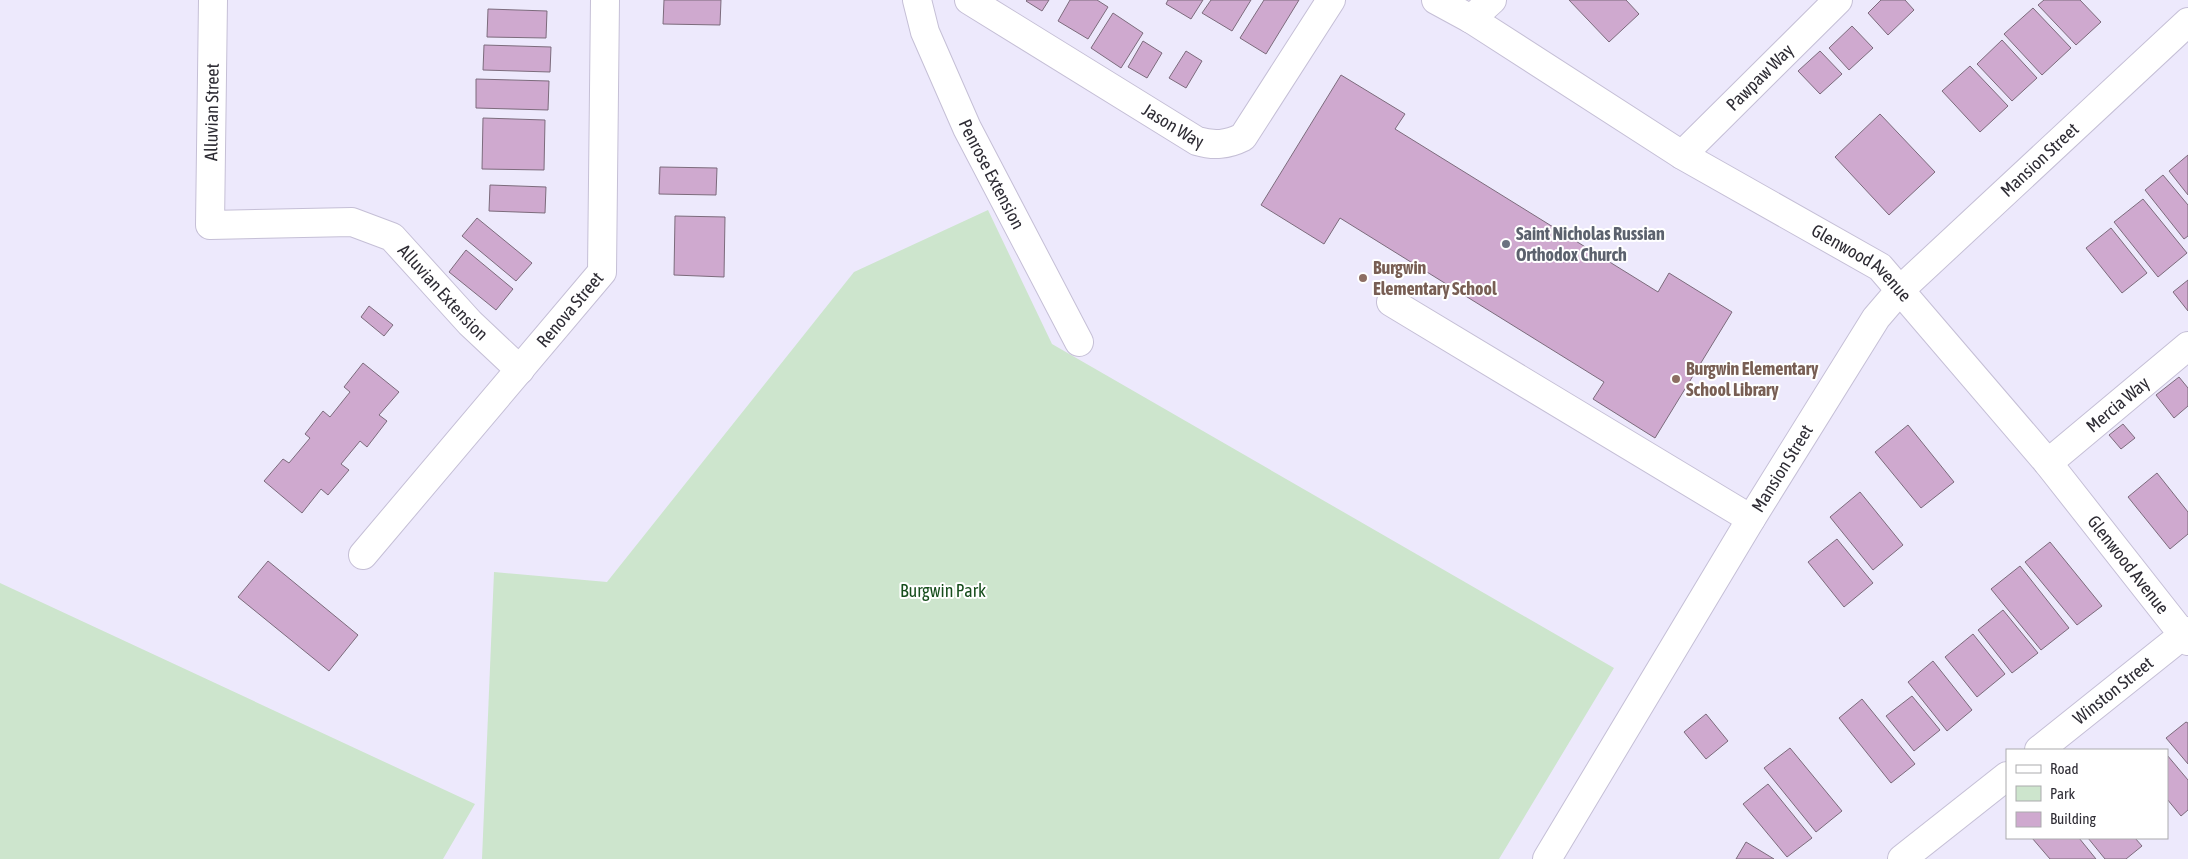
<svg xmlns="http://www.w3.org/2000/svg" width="2188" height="859" viewBox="0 0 2188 859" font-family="'Asap Condensed',sans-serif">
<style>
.green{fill:#cde5cd}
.building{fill:#cfa9cf;stroke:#7c6b7c}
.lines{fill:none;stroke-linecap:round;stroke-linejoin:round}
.minor-casing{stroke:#c5bfd6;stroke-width:30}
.minor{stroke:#fff;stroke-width:28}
.worship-dot{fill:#6b7280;stroke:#fff;stroke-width:2}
.education-dot{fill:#8d6e63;stroke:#fff;stroke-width:2}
.labels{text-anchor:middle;stroke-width:4;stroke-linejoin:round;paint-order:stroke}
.street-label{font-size:18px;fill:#2e2c34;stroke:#fff}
.worship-label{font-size:18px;font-weight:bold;fill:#5b616d;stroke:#fff;text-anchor:start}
.education-label{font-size:18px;font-weight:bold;fill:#785e54;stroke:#fff;text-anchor:start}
.park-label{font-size:18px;fill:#174e1d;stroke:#fff}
</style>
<rect width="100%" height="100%" fill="#ede9fc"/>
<path class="green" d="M988,210L1052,344L1614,668L1499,859H482L494,572L607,582L854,272Z
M0,583L475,804L443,859H0Z"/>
<path class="building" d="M664,0H721L720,25L663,24Z
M1027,0H1049L1042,11L1026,1Z
M1070,0H1097L1108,7L1088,39L1058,21Z
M1168,0H1203L1191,19L1166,4Z
M1211,0H1251L1232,31L1202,13Z
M1264,0H1299L1266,54L1240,38Z
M1569,0H1626L1639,14L1609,42Z
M1881,0H1905L1914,10L1888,35L1868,13Z
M2044,0H2080L2101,22L2076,45L2038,5Z
M2033,8L2071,48L2042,75L2004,34Z
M488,9L547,11L546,38L487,37Z
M1113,13L1143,33L1121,68L1091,48Z
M1852,26L1873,48L1849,70L1829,48Z
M2002,40L2037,78L2012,101L1977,64Z
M1143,41L1162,53L1147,78L1128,67Z
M484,45L551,47L550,72L483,70Z
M1186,51L1202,61L1186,88L1169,78Z
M1820,51L1842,74L1820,94L1798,71Z
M1970,66L2008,106L1980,132L1942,91Z
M1341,75L1405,114L1395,129L1658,292L1669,273L1732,312L1655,438L1593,399L1604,382L1340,218L1324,244L1261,205Z
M476,79L549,81L548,110L476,108Z
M1880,114L1935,172L1889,215L1835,157Z
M483,118L545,120L544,170L482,169Z
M2188,155V195L2169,171Z
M660,167L717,168L716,195L659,194Z
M2163,175L2188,205V236L2184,239L2145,190Z
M490,185L546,187L545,213L489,211Z
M2143,199L2187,253L2158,277L2114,222Z
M675,216L725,217L724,277L674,275Z
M477,218L532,263L516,281L462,236Z
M2111,228L2147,273L2122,293L2086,248Z
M466,250L513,289L496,310L449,272Z
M2188,280V311L2173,292Z
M369,306L393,325L384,336L361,317Z
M363,363L399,392L379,415L387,421L367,447L360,441L341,464L349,470L328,495L321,489L302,513L264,481L283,459L289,463L310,438L305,434L323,411L330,417L350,392L344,387Z
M2179,377L2188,388V406L2174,418L2156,395Z
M2123,424L2135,438L2121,449L2109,435Z
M1908,425L1954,482L1921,508L1875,452Z
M2157,473L2188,512V534L2170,549L2128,497Z
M1860,492L1903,545L1873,570L1830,517Z
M1837,539L1873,583L1844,607L1808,562Z
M2050,542L2102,606L2077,625L2025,562Z
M268,561L358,635L329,671L238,597Z
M2020,566L2069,628L2041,650L1991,589Z
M2003,610L2038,653L2012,673L1978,630Z
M1973,634L2005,674L1977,697L1945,657Z
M1933,661L1972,710L1947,731L1908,682Z
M1912,696L1940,730L1914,751L1886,716Z
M1862,699L1915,764L1891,783L1839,718Z
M1706,714L1728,741L1706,759L1684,732Z
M2186,722L2188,723V764L2166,738Z
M1790,748L1842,811L1816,832L1764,768Z
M2167,755L2188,780V810L2181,816L2167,799Z
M1768,784L1812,838L1787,857L1743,804Z
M2032,838H2079L2096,859H2050Z
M2088,838H2135L2142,846L2126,859H2105Z
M1746,842L1774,859H1736Z"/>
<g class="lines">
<g class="minor-casing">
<g id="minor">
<path id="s1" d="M213,0L210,225L352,222L392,237L470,323L520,370"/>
<path id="s2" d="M917,0L925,32L967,128L1079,342"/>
<path id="s3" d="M969,0L1197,141C1214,146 1227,145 1243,137L1331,0"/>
<path id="s4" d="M1436,0L1471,19L1682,155L1880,267L2048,463L2188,641"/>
<path d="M1471,19L1492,0"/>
<path id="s5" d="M1682,155L1838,0"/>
<path d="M1391,302L1751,519"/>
<path id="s6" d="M2048,463L2188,346"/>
<path id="s7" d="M363,555L602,272L605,0"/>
<path id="s8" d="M2039,750L2188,631"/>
<path id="s9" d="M1547,859L1751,519L1876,318L1900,290L2188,22"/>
<path d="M1902,859L2007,776"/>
</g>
</g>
<use href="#minor" class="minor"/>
</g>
<circle class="worship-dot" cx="1506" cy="244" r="5"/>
<g class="education-dot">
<circle cx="1363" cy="278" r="5"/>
<circle cx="1676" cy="379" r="5"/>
</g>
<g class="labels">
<g class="street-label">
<text dy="6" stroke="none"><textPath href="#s5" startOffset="110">Pawpaw Way</textPath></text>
<text transform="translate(212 112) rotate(-89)" y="6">Alluvian Street</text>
<text dy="6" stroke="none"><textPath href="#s3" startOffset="240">Jason Way</textPath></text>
<text dy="6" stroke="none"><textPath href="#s9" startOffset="861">Mansion Street</textPath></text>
<text dy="6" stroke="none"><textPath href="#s2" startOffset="190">Penrose Extension</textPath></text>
<text dy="6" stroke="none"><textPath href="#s4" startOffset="501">Glenwood Avenue</textPath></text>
<text dy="6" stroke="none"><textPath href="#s1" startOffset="485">Alluvian Extension</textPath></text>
<text dy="6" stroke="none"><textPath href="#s7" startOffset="321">Renova Street</textPath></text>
<text dy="6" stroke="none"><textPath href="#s6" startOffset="91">Mercia Way</textPath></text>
<text dy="6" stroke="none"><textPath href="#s9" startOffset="456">Mansion Street</textPath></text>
<text dy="6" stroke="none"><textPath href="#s4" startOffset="906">Glenwood Avenue</textPath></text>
<text dy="6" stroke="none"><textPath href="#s8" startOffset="95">Winston Street</textPath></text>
</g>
<g class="worship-label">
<text x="1516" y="240">Saint Nicholas Russian<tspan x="1516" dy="21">Orthodox Church</tspan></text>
</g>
<g class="education-label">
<text x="1373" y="274">Burgwin<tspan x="1373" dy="21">Elementary School</tspan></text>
<text x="1686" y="375">Burgwin Elementary<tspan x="1686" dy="21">School Library</tspan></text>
</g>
<g class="park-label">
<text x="943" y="597">Burgwin Park</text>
</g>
</g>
<rect x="2006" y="749" width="162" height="90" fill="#ffffff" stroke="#ababae"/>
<rect x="2016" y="765" width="25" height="8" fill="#ffffff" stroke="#ababae"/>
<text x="2050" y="774" font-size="15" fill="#2e2c34">Road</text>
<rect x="2016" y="786" width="25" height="15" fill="#cde5cd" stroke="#ababae"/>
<text x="2050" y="799" font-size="15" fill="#2e2c34">Park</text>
<rect x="2016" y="812" width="25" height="15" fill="#cfa9cf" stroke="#ababae"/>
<text x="2050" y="824" font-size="15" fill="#2e2c34">Building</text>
</svg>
